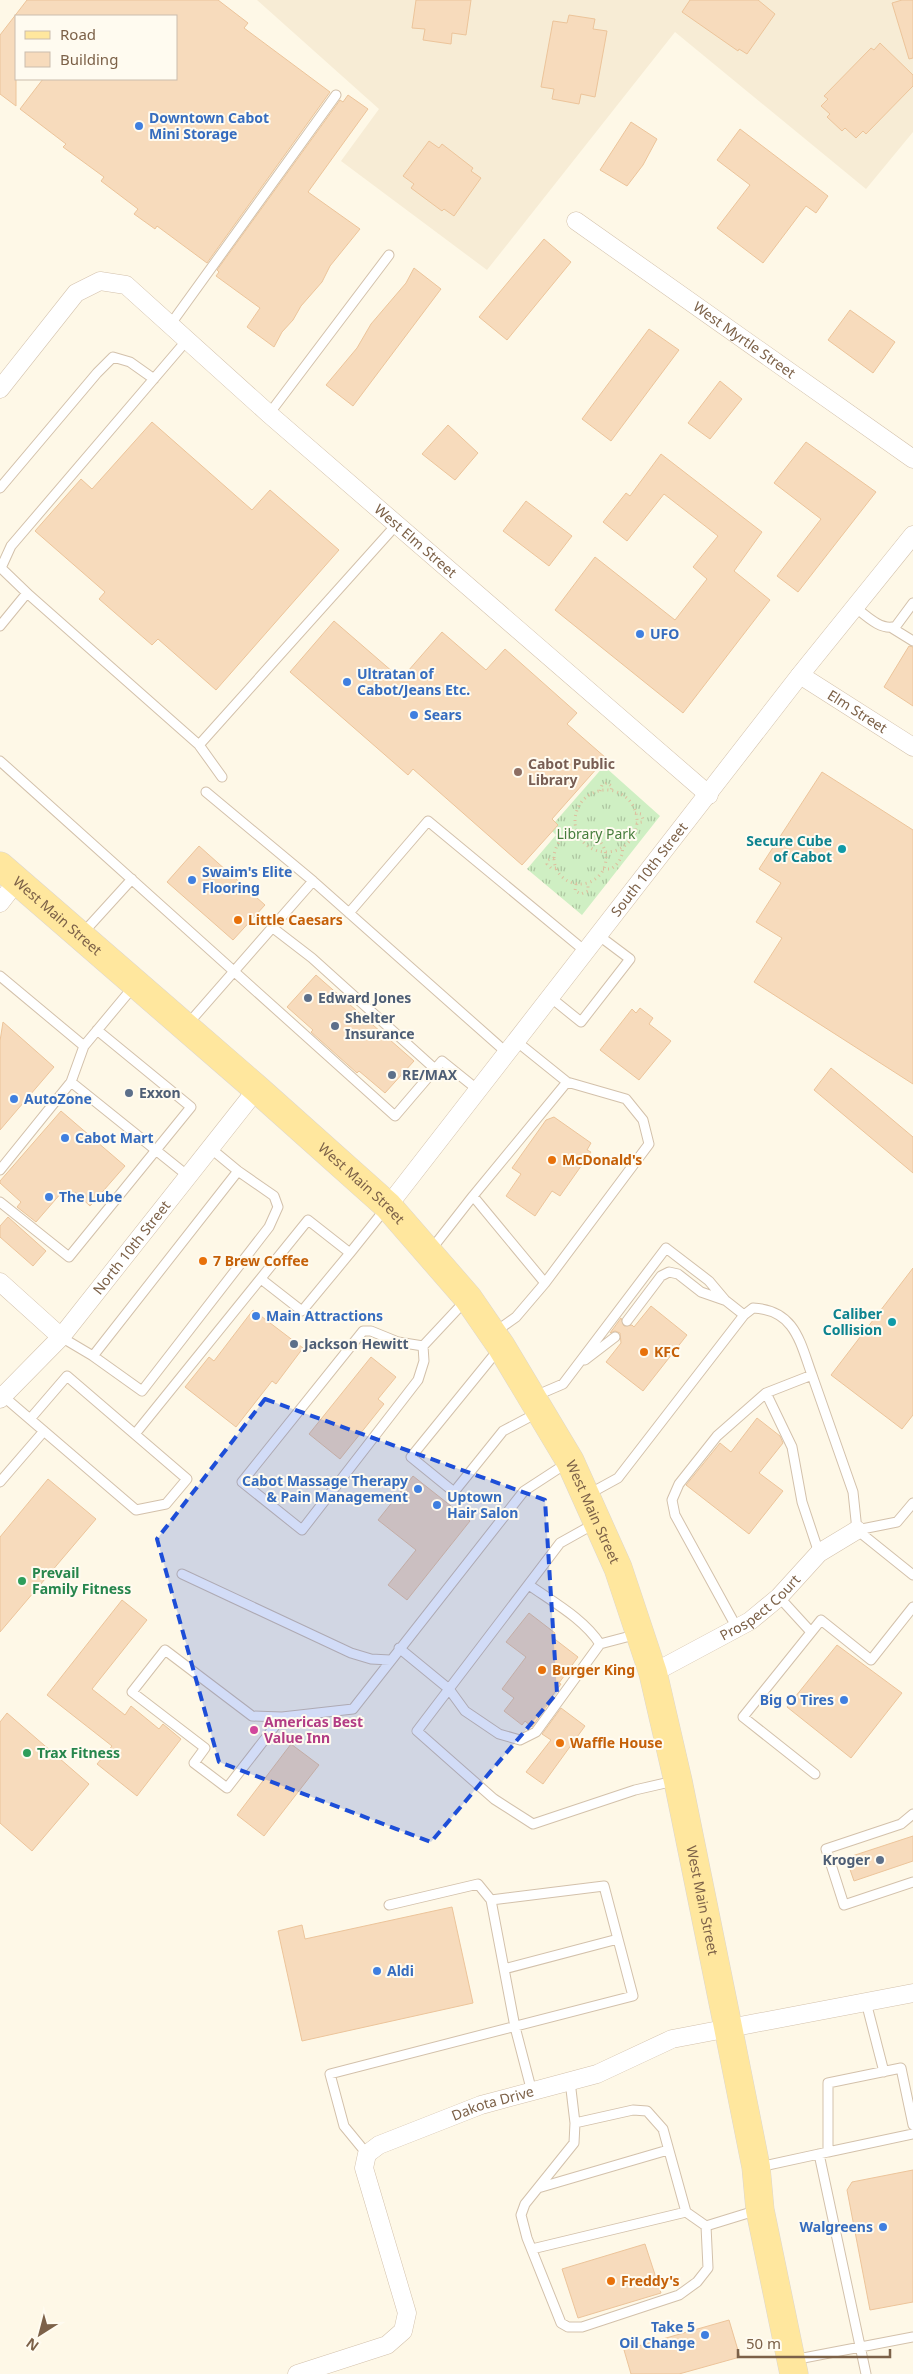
<svg xmlns="http://www.w3.org/2000/svg" width="913" height="2374" viewBox="0 0 913 2374" font-family="'Noto Sans',sans-serif">
<style>
.residential{fill:#f7ecd5}
.grass{fill:url(#grass-tufts)}
.building{fill:#f7dbbc;stroke:#ecc49a}
.lines{fill:none;stroke-linecap:round;stroke-linejoin:round}
.lane-casing{stroke:#d3c1ab;stroke-width:11}
.street-casing{stroke:#d3c1ab;stroke-width:19}
.primary-casing{stroke:#ddd6cf;stroke-width:29}
.path{stroke:#ddbe9e;stroke-width:3;stroke-dasharray:1 4;stroke-linecap:butt}
.lane{stroke:#fff;stroke-width:9}
.street{stroke:#fff;stroke-width:18}
.primary{stroke:#ffe79e;stroke-width:28}
.marked{fill:#1d4ed8;fill-opacity:0.2;stroke:#1d4ed8;stroke-width:4;stroke-dasharray:10 6;stroke-linejoin:round}
.shop-dot{fill:#3f7fe0;stroke:#fffbf0;stroke-width:2}
.education-dot{fill:#8d6e63;stroke:#fffbf0;stroke-width:2}
.culture-dot{fill:#0f9aa8;stroke:#fffbf0;stroke-width:2}
.food-dot{fill:#e8710a;stroke:#fffbf0;stroke-width:2}
.service-dot{fill:#5c6f8a;stroke:#fffbf0;stroke-width:2}
.leisure-dot{fill:#2e9e5b;stroke:#fffbf0;stroke-width:2}
.hotel-dot{fill:#d1479c;stroke:#fffbf0;stroke-width:2}
.labels{text-anchor:middle;stroke-width:4;stroke-linejoin:round;paint-order:stroke}
.shop-label{font-size:14px;font-weight:bold;fill:#366cbe;stroke:#fffbf0;text-anchor:start}
.street-label{font-size:14px;fill:#7c6148;stroke:#fffbf0}
.education-label{font-size:14px;font-weight:bold;fill:#785e54;stroke:#fffbf0;text-anchor:start}
.park-label{font-size:14px;fill:#477d3c;stroke:#fffbf0}
.culture-label{font-size:14px;font-weight:bold;fill:#0d838f;stroke:#fffbf0;text-anchor:end}
.food-label{font-size:14px;font-weight:bold;fill:#c56008;stroke:#fffbf0;text-anchor:start}
.service-label{font-size:14px;font-weight:bold;fill:#4e5e75;stroke:#fffbf0;text-anchor:start}
.leisure-label{font-size:14px;font-weight:bold;fill:#27864d;stroke:#fffbf0;text-anchor:start}
.hotel-label{font-size:14px;font-weight:bold;fill:#b23c85;stroke:#fffbf0;text-anchor:start}
</style>
<defs>
<pattern id="grass-tufts" width="24" height="20" patternUnits="userSpaceOnUse" patternTransform="scale(1.25)"><rect width="24" height="20" fill="#cfefc3"/><path d="M3 7l-1-3M5 7V3M7 7l1-3M15 17l-1-3M17 17v-4M19 17l1-3" fill="none" stroke="#adc5a0"/></pattern>
</defs>
<rect width="100%" height="100%" fill="#fef8e7"/>
<path class="residential" d="M257,0H913V132L866,189L675,32L487,270L341,161L379,109Z"/>
<path class="grass" d="M604,766L660,816L582,915L527,869L556,835L552,831L558,825L555,822Z"/>
<path class="building" d="M27,0H218L248,23L244,28L330,92L207,263L157,226L155,229L134,214L138,209L101,181L104,177L63,147L66,144L20,109L43,79H176V16H16V106L0,94V35Z
M416,0H471L466,35L452,33L451,44L423,40L425,29L412,28Z
M690,0H758L775,14L747,54L739,49L738,51L682,12Z
M902,0H913V58L909,59L892,3Z
M569,15L595,19L593,29L607,31L595,97L581,94L579,104L552,99L554,89L541,87L553,21L567,23Z
M880,43L913,75V86L866,134L863,131L856,138L845,128L842,131L827,117L830,114L821,106L828,99L824,96L871,48L874,50Z
M348,95L368,109L308,192L360,229L330,266L322,282L301,306L293,320L282,332L274,347L247,327L260,308L216,276L219,272L217,270L340,100L343,102Z
M631,122L657,139L643,165L627,186L600,170Z
M740,129L828,196L816,213L806,206L763,263L717,228L750,185L717,160Z
M429,141L439,148L442,144L473,168L471,171L481,178L454,216L444,209L442,211L411,188L414,184L403,176Z
M544,239L571,262L507,340L479,317Z
M414,268L441,289L353,406L326,385L357,348L371,324L406,283Z
M850,310L895,342L873,373L828,340Z
M649,329L679,350L611,441L582,419Z
M720,381L742,399L710,439L688,423Z
M152,422L252,510L270,490L339,550L216,690L158,639L152,645L99,599L105,592L35,531L81,479L92,489Z
M448,425L478,453L455,480L422,454Z
M806,442L876,492L798,592L777,576L821,519L774,483Z
M661,454L762,532L734,571L770,600L683,713L555,610L595,557L675,620L707,579L693,567L718,536L664,494L627,541L603,522L626,493L630,496Z
M526,501L572,536L549,566L503,531Z
M334,621L401,679L442,632L486,670L505,649L577,713L567,724L606,758L552,819L558,825L522,865L413,769L408,775L290,672Z
M909,646L913,647V706L884,687Z
M822,772L913,830V1084L754,982L782,938L756,922L781,883L759,869Z
M199,846L265,905L233,940L167,882Z
M316,975L414,1061L385,1093L359,1071L357,1073L311,1032L313,1030L287,1007Z
M640,1008L653,1018L649,1024L671,1041L639,1080L600,1050L632,1009L636,1013Z
M3,1022L54,1067L0,1130V1041Z
M831,1068L913,1137V1173L814,1090Z
M61,1111L125,1166L90,1206L75,1192L69,1198L62,1192L36,1222L17,1207L21,1202L0,1183V1181Z
M554,1117L591,1143L587,1150L591,1152L560,1196L552,1191L535,1216L506,1196L521,1174L512,1168L546,1120Z
M8,1217L46,1251L33,1266L0,1237V1226Z
M913,1268V1415L902,1429L831,1375Z
M651,1306L687,1335L643,1391L606,1362L621,1343L620,1333L615,1331L610,1333L621,1318L624,1326L632,1325L634,1327Z
M253,1310L303,1348L276,1384L272,1381L236,1427L185,1387L209,1357L214,1361Z
M371,1357L396,1377L378,1399L384,1404L340,1459L309,1434Z
M757,1418L780,1436L783,1443L759,1473L783,1491L749,1534L686,1485L720,1443L731,1452Z
M413,1476L470,1521L407,1600L388,1585L416,1550L378,1520Z
M48,1479L96,1519L0,1632V1537Z
M122,1600L147,1620L92,1689L125,1715L131,1706L159,1729L163,1724L181,1739L137,1796L97,1764L112,1746L47,1695Z
M529,1613L555,1633L552,1637L578,1657L559,1683L561,1684L550,1699L551,1700L532,1727L525,1721L522,1725L504,1711L514,1698L502,1689L526,1657L506,1642Z
M837,1645L902,1693L851,1758L787,1707Z
M561,1708L585,1726L543,1784L526,1772L551,1740L542,1734Z
M7,1713L89,1784L32,1851L0,1823V1722Z
M291,1744L319,1765L264,1836L237,1815Z
M913,1836V1861L854,1881L846,1858Z
M452,1907L473,2003L302,2041L278,1931L302,1925L305,1939Z
M913,2170V2302L870,2310L847,2190L852,2182Z
M645,2244L661,2293L578,2318L562,2269Z
M729,2320L740,2357L679,2374H631L624,2350Z"/>
<g class="lines">
<g class="lane-casing">
<path id="lane" d="M170,325L336,95
M269,414L389,255
M0,488L97,373L113,357L130,362L154,379
M28,594L1,568L11,546L187,340
M855,607C865,615 882,632 896,626L913,603
M0,626L27,593L199,745L222,777
M892,628L913,641
M199,745L397,524
M0,761L395,1116L442,1061L478,1090
M313,881L507,1053
M349,913L428,821L585,951
M273,928L312,958L435,1069
M82,934L132,879
M0,976L84,1046
M550,997L581,1022L630,959L598,935
M187,1025L313,881L206,792
M516,1041L567,1082
M71,1082L188,1176
M209,1147L238,1171L274,1196L278,1207L269,1227L142,1391L93,1356L238,1171
M0,1170L71,1082L84,1046L134,986
M473,1196L545,1283
M0,1202L69,1257L191,1107L97,1030
M430,1251L473,1196L567,1082L626,1099L643,1120L649,1144L545,1283L516,1317L495,1332
M261,1279L302,1311L350,1253
M744,1315L753,1308C795,1310 800,1342 812,1375
M627,1321L661,1276L669,1272L678,1274L701,1292L724,1300
M61,1337L93,1356
M423,1346L398,1342L371,1331H363L242,1482L302,1530L418,1380L424,1361L423,1346L466,1300
M498,1350L411,1457L454,1492L503,1431L539,1412
M585,1360L615,1337
M766,1393L792,1447L802,1502L819,1553
M3,1396L136,1510L166,1504L187,1479L67,1376L30,1419
M535,1396L563,1384L666,1248L709,1281L725,1300L744,1315L618,1478L587,1495
M135,1434L308,1220L350,1253L386,1208
M0,1482L44,1431
M594,1524L560,1543L417,1731L494,1799L533,1824L635,1790L674,1781
M857,1530L897,1522L913,1503
M182,1574L351,1653L371,1659L390,1660
M779,1597L811,1632
M737,1628L675,1515L672,1500L679,1484L717,1436L766,1393L812,1375L853,1492L857,1530L913,1575
M600,1644L638,1634
M399,1648L449,1689L465,1711L499,1734L520,1740L536,1732L600,1644C584,1619 553,1602 529,1585
M282,1717L252,1716L165,1650L132,1692L205,1748L194,1763L227,1788L282,1717L353,1709L524,1491L567,1463
M815,1774L743,1717L821,1620L871,1660L913,1607
M913,1814L901,1824L826,1849L844,1905L913,1882
M491,1900L515,2027L532,2092
M504,1969L618,1939
M866,2002L884,2072
M570,2081L575,2123L574,2143L525,2204L521,2215L527,2238L561,2323L568,2327H582L679,2295L697,2282L708,2268L706,2226
M575,2123L633,2110L647,2111L663,2129L686,2212L706,2226L758,2210
M828,2152L913,2134
M367,2154L344,2126L330,2074L633,1996L604,1886L491,1900L478,1884L389,1905
M819,2154L866,2374
M759,2167L828,2152V2083L901,2068L913,2125
M538,2188L668,2150
M532,2249L686,2212
M793,2360L913,2337"/>
</g>
<g class="street-casing">
<g id="street">
<path id="s1" d="M576,221L913,459"/>
<path id="s2" d="M0,389L76,293L100,281L126,285L269,414L709,795"/>
<path id="s3" d="M800,675L913,747"/>
<path d="M0,903L17,881"/>
<path id="s4" d="M388,1206L800,675L913,535"/>
<path d="M0,1282L61,1337"/>
<path id="s5" d="M0,1399L61,1337L257,1089"/>
<path id="s6" d="M653,1673L750,1621L779,1597L819,1553L857,1530"/>
<path id="s7" d="M297,2374L387,2345L403,2331L407,2313L364,2168L367,2154L379,2145L481,2105L597,2074L672,2039L913,1993"/>
</g>
</g>
<g class="primary-casing">
<g id="primary">
<path id="s8" d="M0,866L257,1089L388,1206L468,1298L501,1346L570,1461L618,1568L653,1673L678,1781L728,2027L756,2167L760,2210L794,2374"/>
</g>
</g>
<path class="path" d="M575 821a31 31 0 1 1 62 0a31 31 0 1 1-62 0Z
M600,791L602,785L607,783L612,786L611,791
M635,813L641,814L643,819L642,822L636,823
M554 858a26 26 0 1 1 52 0a26 26 0 1 1-52 0Z
M554,858L548,860L547,864L551,868H556
M603,869H611C619,864 624,855 622,846
M576,884L575,891L581,894L588,891V883"/>
<use href="#lane" class="lane"/>
<use href="#street" class="street"/>
<use href="#primary" class="primary"/>
</g>
<path class="marked" d="M265,1399L545,1500L557,1693L431,1842L219,1762L157,1539Z"/>
<g class="shop-dot">
<circle cx="139" cy="126" r="5"/>
<circle cx="640" cy="634" r="5"/>
<circle cx="347" cy="682" r="5"/>
<circle cx="414" cy="715" r="5"/>
<circle cx="192" cy="880" r="5"/>
<circle cx="14" cy="1099" r="5"/>
<circle cx="65" cy="1138" r="5"/>
<circle cx="49" cy="1197" r="5"/>
<circle cx="256" cy="1316" r="5"/>
<circle cx="418" cy="1489" r="5"/>
<circle cx="437" cy="1505" r="5"/>
<circle cx="844" cy="1700" r="5"/>
<circle cx="377" cy="1971" r="5"/>
<circle cx="883" cy="2227" r="5"/>
<circle cx="705" cy="2335" r="5"/>
</g>
<circle class="education-dot" cx="518" cy="772" r="5"/>
<g class="culture-dot">
<circle cx="842" cy="849" r="5"/>
<circle cx="892" cy="1322" r="5"/>
</g>
<g class="food-dot">
<circle cx="238" cy="920" r="5"/>
<circle cx="552" cy="1160" r="5"/>
<circle cx="203" cy="1261" r="5"/>
<circle cx="644" cy="1352" r="5"/>
<circle cx="542" cy="1670" r="5"/>
<circle cx="560" cy="1743" r="5"/>
<circle cx="611" cy="2281" r="5"/>
</g>
<g class="service-dot">
<circle cx="308" cy="998" r="5"/>
<circle cx="335" cy="1026" r="5"/>
<circle cx="392" cy="1075" r="5"/>
<circle cx="129" cy="1093" r="5"/>
<circle cx="294" cy="1344" r="5"/>
<circle cx="880" cy="1860" r="5"/>
</g>
<g class="leisure-dot">
<circle cx="22" cy="1581" r="5"/>
<circle cx="27" cy="1753" r="5"/>
</g>
<circle class="hotel-dot" cx="254" cy="1730" r="5"/>
<g class="labels">
<g class="shop-label">
<text x="149" y="123">Downtown Cabot<tspan x="149" dy="16">Mini Storage</tspan></text>
<text x="650" y="639">UFO</text>
<text x="357" y="679">Ultratan of<tspan x="357" dy="16">Cabot/Jeans Etc.</tspan></text>
<text x="424" y="720">Sears</text>
<text x="202" y="877">Swaim's Elite<tspan x="202" dy="16">Flooring</tspan></text>
<text x="24" y="1104">AutoZone</text>
<text x="75" y="1143">Cabot Mart</text>
<text x="59" y="1202">The Lube</text>
<text x="266" y="1321">Main Attractions</text>
<text x="408" y="1486" text-anchor="end">Cabot Massage Therapy<tspan x="408" dy="16">&amp; Pain Management</tspan></text>
<text x="447" y="1502">Uptown<tspan x="447" dy="16">Hair Salon</tspan></text>
<text x="834" y="1705" text-anchor="end">Big O Tires</text>
<text x="387" y="1976">Aldi</text>
<text x="873" y="2232" text-anchor="end">Walgreens</text>
<text x="695" y="2332" text-anchor="end">Take 5<tspan x="695" dy="16">Oil Change</tspan></text>
</g>
<g class="street-label">
<text dy="5" stroke="none"><textPath href="#s1" startOffset="206">West Myrtle Street</textPath></text>
<text dy="5" stroke="none"><textPath href="#s2" startOffset="562">West Elm Street</textPath></text>
<text dy="5" stroke="none"><textPath href="#s3" startOffset="68">Elm Street</textPath></text>
<text dy="5" stroke="none"><textPath href="#s4" startOffset="426">South 10th Street</textPath></text>
<text dy="5" stroke="none"><textPath href="#s8" startOffset="76">West Main Street</textPath></text>
<text dy="5" stroke="none"><textPath href="#s8" startOffset="481">West Main Street</textPath></text>
<text dy="5" stroke="none"><textPath href="#s5" startOffset="201">North 10th Street</textPath></text>
<text dy="5" stroke="none"><textPath href="#s8" startOffset="886">West Main Street</textPath></text>
<text dy="5" stroke="none"><textPath href="#s6" startOffset="126">Prospect Court</textPath></text>
<text dy="5" stroke="none"><textPath href="#s8" startOffset="1291">West Main Street</textPath></text>
<text dy="5" stroke="none"><textPath href="#s7" startOffset="436">Dakota Drive</textPath></text>
</g>
<g class="education-label">
<text x="528" y="769">Cabot Public<tspan x="528" dy="16">Library</tspan></text>
</g>
<g class="park-label">
<text x="596" y="839">Library Park</text>
</g>
<g class="culture-label">
<text x="832" y="846">Secure Cube<tspan x="832" dy="16">of Cabot</tspan></text>
<text x="882" y="1319">Caliber<tspan x="882" dy="16">Collision</tspan></text>
</g>
<g class="food-label">
<text x="248" y="925">Little Caesars</text>
<text x="562" y="1165">McDonald's</text>
<text x="213" y="1266">7 Brew Coffee</text>
<text x="654" y="1357">KFC</text>
<text x="552" y="1675">Burger King</text>
<text x="570" y="1748">Waffle House</text>
<text x="621" y="2286">Freddy's</text>
</g>
<g class="service-label">
<text x="318" y="1003">Edward Jones</text>
<text x="345" y="1023">Shelter<tspan x="345" dy="16">Insurance</tspan></text>
<text x="402" y="1080">RE/MAX</text>
<text x="139" y="1098">Exxon</text>
<text x="304" y="1349">Jackson Hewitt</text>
<text x="870" y="1865" text-anchor="end">Kroger</text>
</g>
<g class="leisure-label">
<text x="32" y="1578">Prevail<tspan x="32" dy="16">Family Fitness</tspan></text>
<text x="37" y="1758">Trax Fitness</text>
</g>
<g class="hotel-label">
<text x="264" y="1727">Americas Best<tspan x="264" dy="16">Value Inn</tspan></text>
</g>
</g>
<rect x="15" y="15" width="162" height="65" fill="#fffbf0" stroke="#cbbdad"/>
<rect x="25" y="31" width="25" height="8" fill="#ffe79e" stroke="#cbbdad"/>
<text x="60" y="40" font-size="15" fill="#7c6148">Road</text>
<rect x="25" y="52" width="25" height="15" fill="#f7dbbc" stroke="#cbbdad"/>
<text x="60" y="65" font-size="15" fill="#7c6148">Building</text>
<g transform="translate(40 2334) rotate(216)" stroke="#fffbf0" stroke-width="4" paint-order="stroke">
<path d="M0-4L9 19L0 12L-9 19Z" fill="#7c6148"/>
<text y="-8" font-size="14" font-weight="bold" text-anchor="middle" fill="#7c6148">N</text>
</g>
<path d="M738 2349v8h152v-8" fill="none" stroke="#7c6148" stroke-width="2.5"/>
<text x="746" y="2349" font-size="15" fill="#7c6148" stroke="#fffbf0" stroke-width="4" paint-order="stroke">50 m</text>
</svg>
